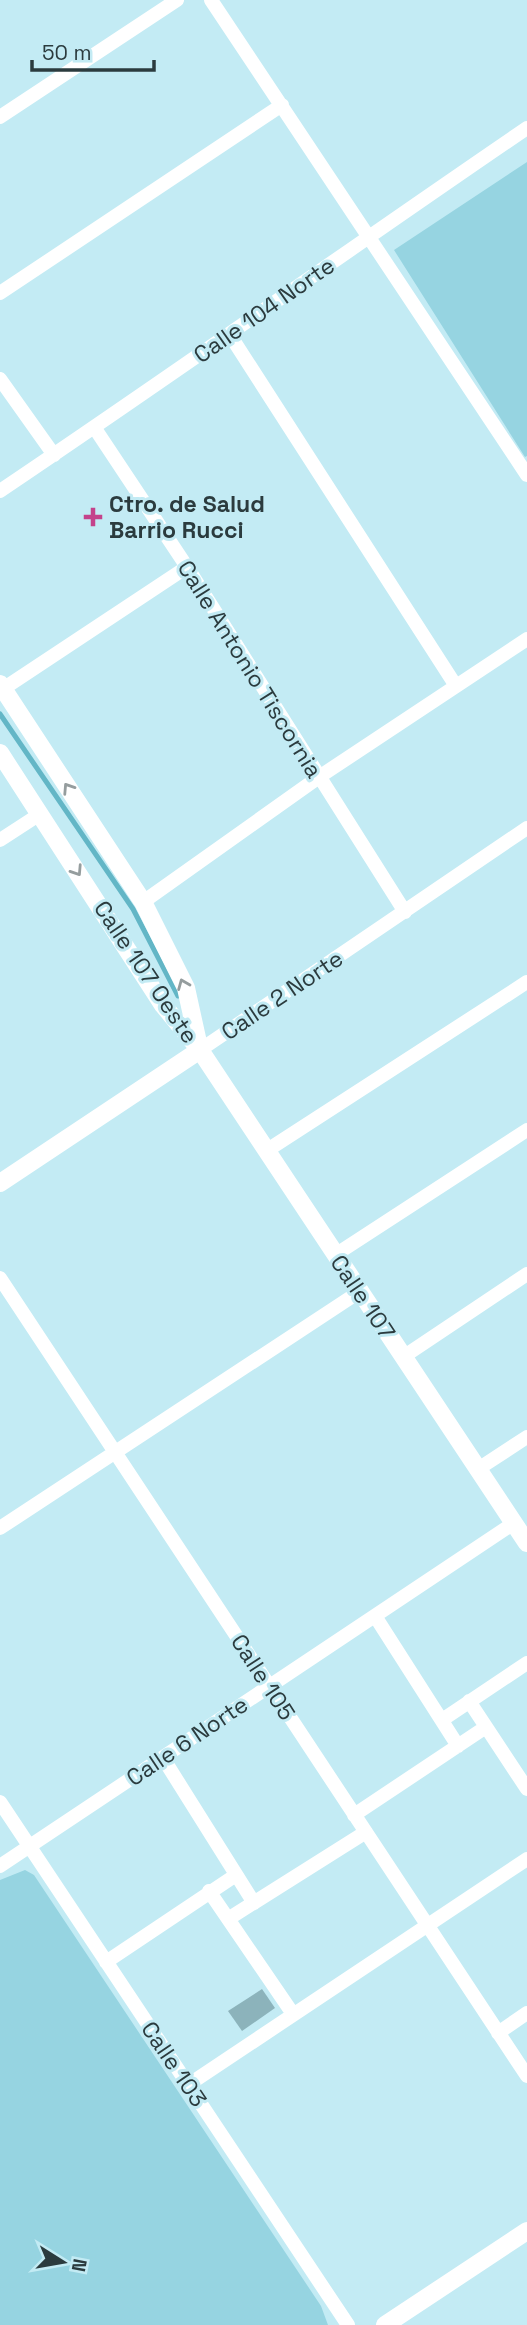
<svg xmlns="http://www.w3.org/2000/svg" width="527" height="2325" viewBox="0 0 527 2325" font-family="'Space Grotesk',sans-serif">
<style>
.green{fill:#96d4e1}
.lines{fill:none;stroke-linecap:round;stroke-linejoin:round}
.stream{stroke:#63b6c6;stroke-width:5}
.building{fill:#8cb3bb}
.minor{stroke:#fff;stroke-width:14}
.tertiary{stroke:#fff;stroke-width:18}
.oneway{stroke:#959d9e}
.poi-dot{fill:#c4428b;stroke:#c3ebf4;stroke-width:2.5}
.labels{text-anchor:middle;stroke-width:6;stroke-linejoin:round;paint-order:stroke}
.street-label{font-size:23px;fill:#2b3b3e;stroke:#c3ebf4}
.poi-label{font-size:23px;font-weight:bold;fill:#2b3b3e;stroke:#c3ebf4;text-anchor:start}
</style>
<rect width="100%" height="100%" fill="#c3ebf4"/>
<path class="green" d="M527,162V456L525,457L394,250Z
M25,1870L34,1875L321,2306L328,2325H0V1880Z"/>
<g class="lines">
<path class="stream" d="M0,714L133,909L178,996"/>
</g>
<path class="building" d="M262,1989L275,2008L242,2031L228,2011Z"/>
<g class="lines">
<path class="minor" d="M211,0L527,475
M0,117L177,0
M0,293L282,105
M230,335L456,686
M0,379L54,455
M94,427L187,567L405,912
M0,491C177,372 351,248 527,128
M3,689L187,567
M0,840L40,814
M143,902L319,777L527,639
M200,1050L527,828
M266,1151L527,982
M335,1255L527,1130
M0,1278L527,2076
M403,1357L527,1274
M478,1469L527,1437
M0,1528L359,1292
M375,1616L458,1746
M469,1701L527,1789
M442,1720L527,1663
M163,1758L254,1903
M0,1802L348,2325
M354,1815L486,1727
M0,1866L514,1523
M209,1891L293,2014
M228,1919L366,1832
M106,1962L236,1875
M498,2033L527,2013
M188,2085L527,1859"/>
<path class="tertiary" d="M0,684L143,902L186,988L199,1047
M0,753L163,1005L200,1050L527,1543
M0,1183L200,1050
M385,2325L527,2231"/>
</g>
<defs><path id="oneway-chevron" d="M-2-3.5L2.5 0L-2 3.5" fill="none" stroke-width="1.6" stroke-linecap="round" stroke-linejoin="round" transform="scale(1.75)"/></defs>
<g class="oneway">
<use href="#oneway-chevron" transform="translate(68 788) rotate(-123)"/>
<use href="#oneway-chevron" transform="translate(77 871) rotate(57)"/>
<use href="#oneway-chevron" transform="translate(183 984) rotate(-112)"/>
</g>
<path class="poi-dot" d="M89.5 506.5h7v7h7v7h-7v7h-7v-7h-7v-7h7z"/>
<g class="labels">
<g class="street-label">
<text transform="translate(264 310) rotate(-35)" y="8">Calle 104 Norte</text>
<text transform="translate(250 669) rotate(58)" y="8">Calle Antonio Tiscornia</text>
<text transform="translate(146 972) rotate(56)" y="8">Calle 107 Oeste</text>
<text transform="translate(282 995) rotate(-34)" y="8">Calle 2 Norte</text>
<text transform="translate(363 1297) rotate(56)" y="8">Calle 107</text>
<text transform="translate(263 1677) rotate(57)" y="8">Calle 105</text>
<text transform="translate(187 1741) rotate(-34)" y="8">Calle 6 Norte</text>
<text transform="translate(174 2064) rotate(56)" y="8">Calle 103</text>
</g>
<g class="poi-label">
<text x="109" y="512">Ctro. de Salud<tspan x="109" dy="26">Barrio Rucci</tspan></text>
</g>
</g>
<g transform="translate(63 2262) rotate(101)" stroke="#c3ebf4" stroke-width="5" paint-order="stroke">
<path d="M0-5L12 26L0 18L-12 26Z" fill="#2b3b3e"/>
<text y="-10" font-size="19" font-weight="bold" text-anchor="middle" fill="#2b3b3e">N</text>
</g>
<path d="M32 60v10h122v-10" fill="none" stroke="#2b3b3e" stroke-width="3.5"/>
<text x="42" y="60" font-size="21" fill="#2b3b3e" stroke="#c3ebf4" stroke-width="5" paint-order="stroke">50 m</text>
</svg>
